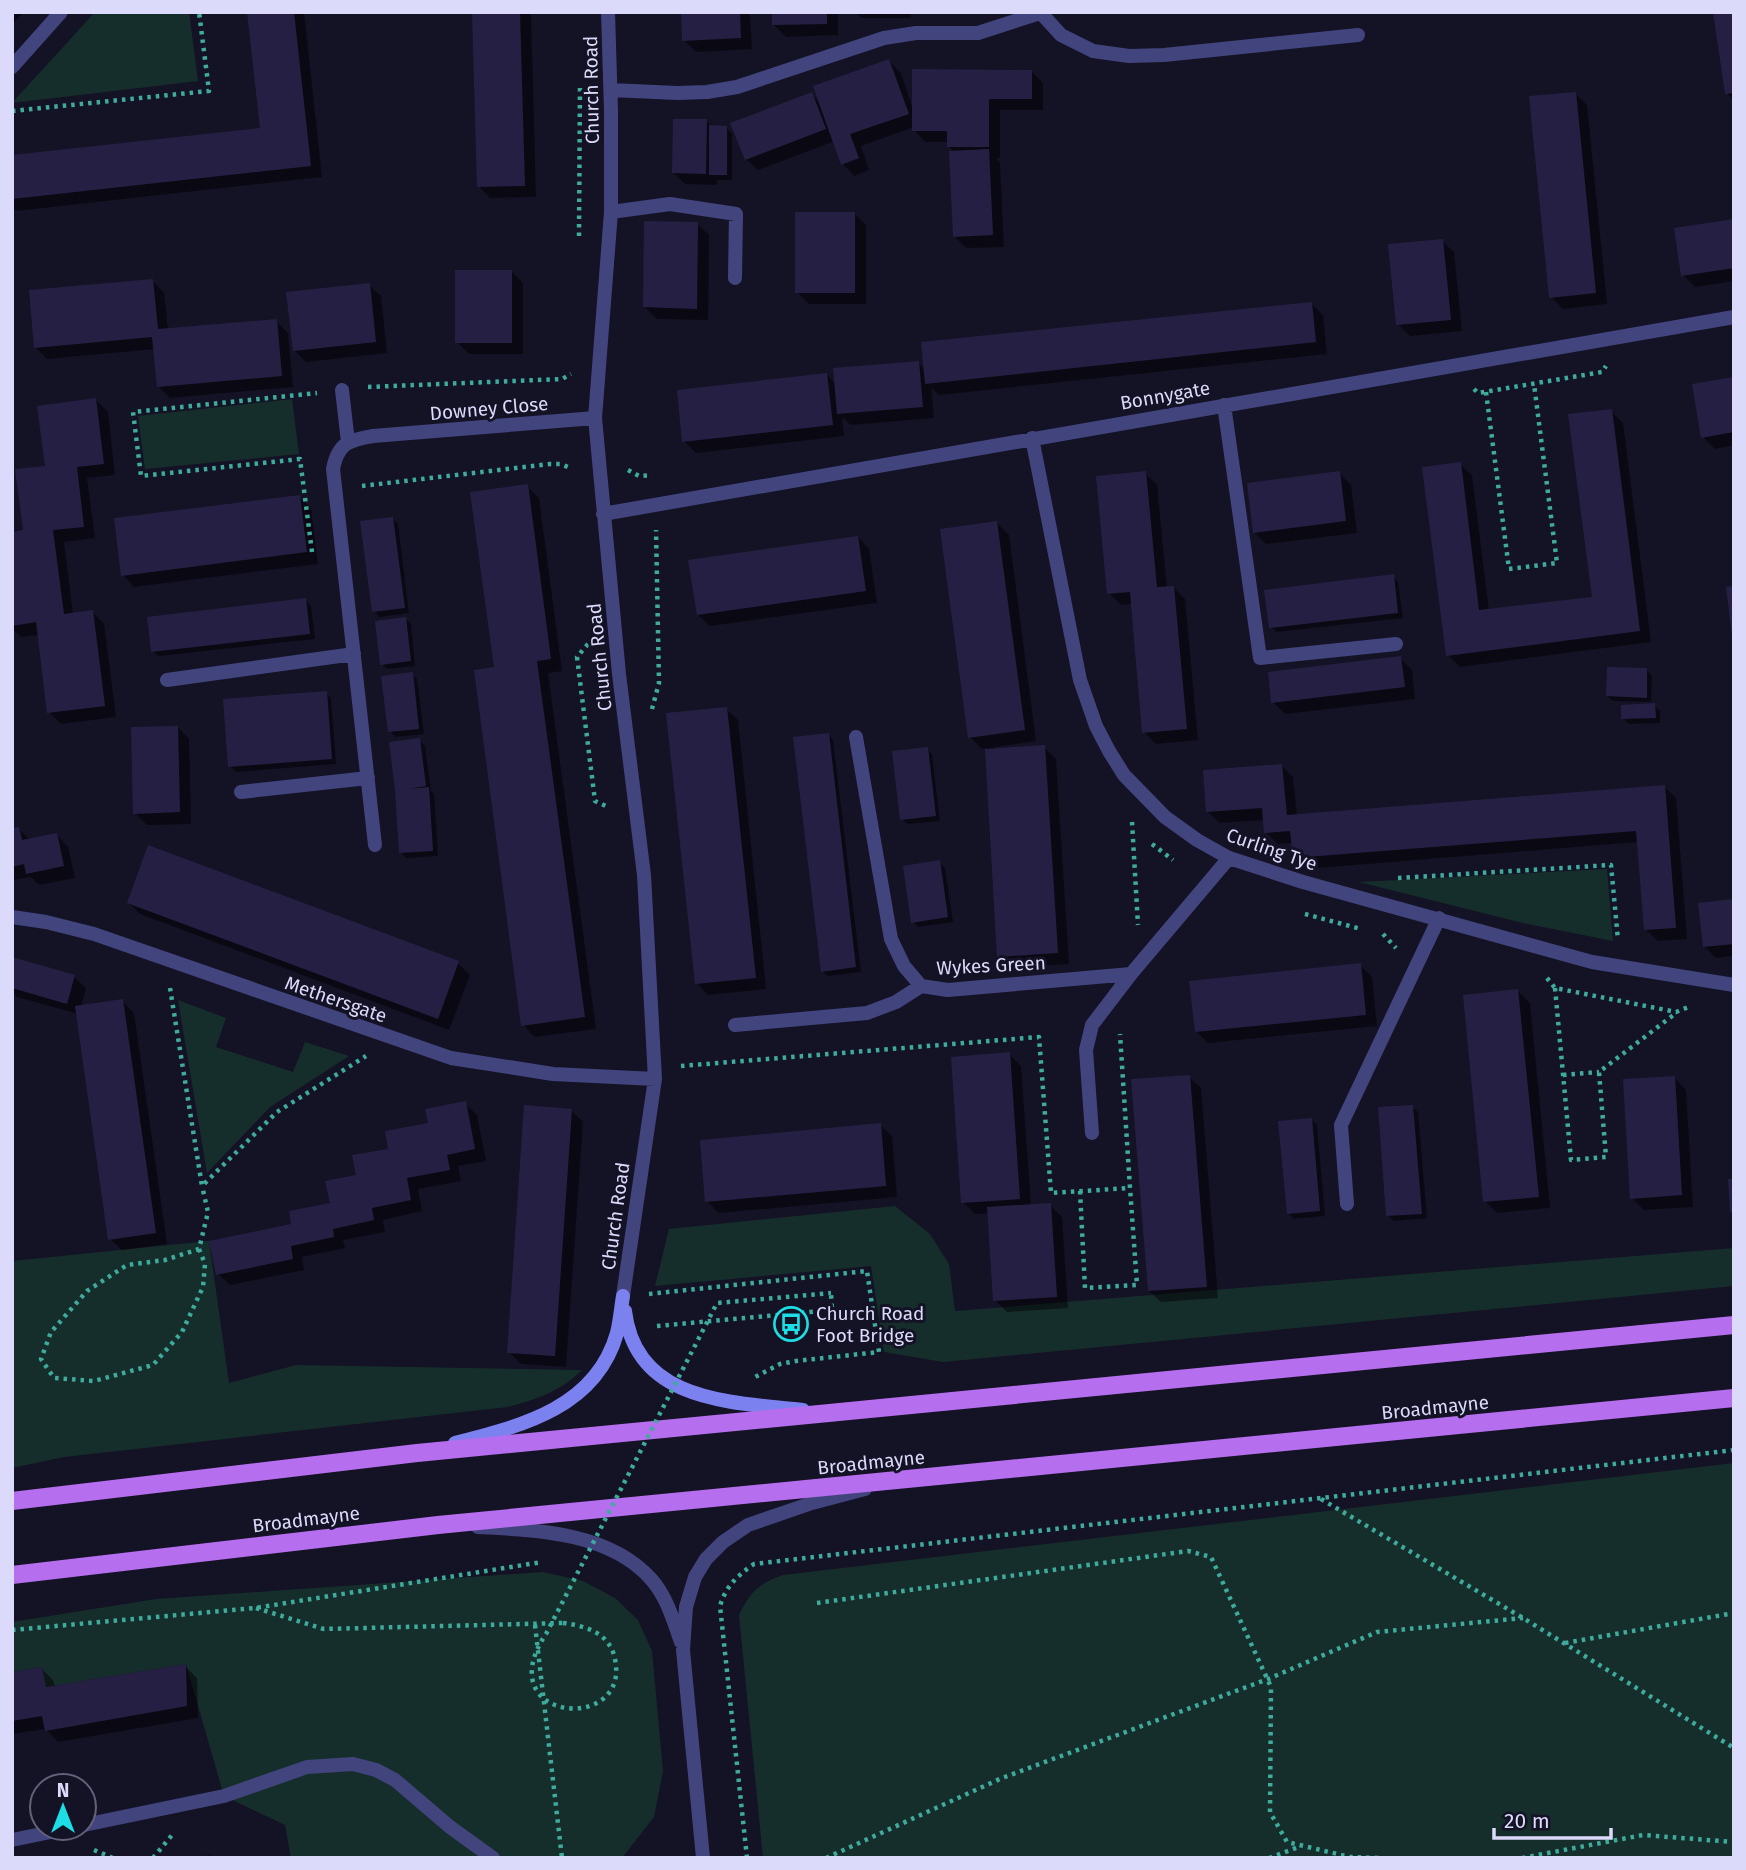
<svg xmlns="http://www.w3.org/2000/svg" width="1746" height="1870" viewBox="0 0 1746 1870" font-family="'Fira Sans',sans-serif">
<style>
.green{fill:#162e2b}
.shadow{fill:#0007}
.building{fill:#252043}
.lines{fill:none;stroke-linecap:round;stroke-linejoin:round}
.path{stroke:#3eab9d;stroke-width:4.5;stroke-dasharray:3.5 5;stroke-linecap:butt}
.street{stroke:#42447e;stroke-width:14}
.secondary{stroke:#7c81f0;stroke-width:14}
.primary{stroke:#b56eee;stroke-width:18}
.path-bridge{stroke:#3eab9d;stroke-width:4.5;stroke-dasharray:3.5 5;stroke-linecap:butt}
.labels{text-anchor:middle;stroke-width:6;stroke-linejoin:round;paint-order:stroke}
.street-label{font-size:19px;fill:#dbdafb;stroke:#141225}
.poi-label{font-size:19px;fill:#dbdafb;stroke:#141225;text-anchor:start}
</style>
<rect width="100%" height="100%" fill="#141225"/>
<path class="green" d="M95,12H189L198,81L12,103Z
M292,399L299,454L145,469L138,416Z
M1607,869L1613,941L1523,923L1359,882Z
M178,1000L226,1018L216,1047L293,1072L305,1042L349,1056L270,1107L207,1173Z
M895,1206L930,1234L949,1264L955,1311L1734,1248V1286L943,1362L884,1352L871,1266L655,1286L669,1229Z
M209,1241L229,1383L296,1365L582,1370C560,1392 537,1399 508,1407L64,1457L12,1468V1261Z
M1734,1463V1858H763L739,1615C750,1592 759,1583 783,1575Z
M543,1572L583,1581L615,1598L638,1620L652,1651L663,1771L654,1817L622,1858H291L285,1825L224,1796L186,1664L46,1687L42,1667L12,1672V1622L156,1599Z"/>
<path class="shadow" d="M12,12H24L12,25Z
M249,12H304L322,177L16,211L12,207V157L261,129Z
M473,12H531L536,197L490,198L479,186Z
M683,12H747L750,16L752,49L696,52L684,40Z
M774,12H838V35L786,37L774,25Z
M855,12H911V18H861Z
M1734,12V101L1727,93Z
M889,61L901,73L913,109L1031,71L1043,83V110H1000V158H996L1000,163L1004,247L966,248L954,236V152L949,147V142H925L914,130V127L861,146L869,170L854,176L843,164L835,141L758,170L746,159L811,94L822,105Z
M1575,93L1587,105L1607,304L1563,309L1551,297Z
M707,121L713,127L726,128L732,133V180H717V185L685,184L674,173Z
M854,213L866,225V304H809L797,292Z
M1734,221V281L1695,287L1683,275Z
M697,224L709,235L708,320L657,319L645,307Z
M1442,241L1454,252L1462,331L1410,336L1398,324Z
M512,272L523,283V354H469L457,342Z
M153,281L164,293L168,330L276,321L288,333L293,387L170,398L158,386L155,349L47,359L35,347Z
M369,285L381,296L387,353L306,362L294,350Z
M1311,303L1323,315L1327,354L939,395L931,387L934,418L851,425L842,417L844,436L696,453L684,441L827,375L836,384L918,362L925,370Z
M1734,378V445L1715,449L1703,437Z
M96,400L108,412L115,475L87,478L95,538L64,542L73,615L93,612L104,624L116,717L61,724L49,712L39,635L21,637L12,629V533L25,532L47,467Z
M1611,411L1623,423L1651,642L1460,667L1448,655L1460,464L1472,475L1489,611L1594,598Z
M1145,473L1157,485L1167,588L1173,587L1185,599L1198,740L1156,744L1144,732L1132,604L1121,605L1109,593Z
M1339,473L1351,485L1357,533L1266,544L1254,532Z
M527,486L539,498L562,671L548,673L596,1029L535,1037L523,1025L496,669Z
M299,497L311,508L318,564L134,587L123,575Z
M393,519L398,524L409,613L379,617L374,611Z
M997,523L1009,535L1036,741L995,747V750L1044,747L1056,759L1069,964L1011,968L999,956L986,748L982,749L970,737Z
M858,537L869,549L877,603L710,626L698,615Z
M1393,576L1398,582L1403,618L1276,632L1271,627Z
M306,600L311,606L315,639L158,656L153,651Z
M405,618L411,624L415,666L387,669L382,664Z
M1400,658L1412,670L1415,699L1285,714L1273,702Z
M1647,670L1652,676L1651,702L1613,701L1607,696Z
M412,674L417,679L424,734L395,737L390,731Z
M326,693L331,698L336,764L236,772L230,766Z
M1654,705L1660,711V723L1629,724L1623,718Z
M726,709L738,720L766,989L708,995L697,983Z
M178,727L189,739L191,824L147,825L135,813Z
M828,734L833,740L861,972L828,976L822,971Z
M419,740L425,746L431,791L434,794L438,856L406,858L401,852L391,744Z
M927,749L932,754L940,821L907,824L902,819Z
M1282,766L1293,777L1297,816L1664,786L1676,798L1687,939L1658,941L1646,930L1638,842L1306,869L1294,857L1293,843L1278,844L1266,832L1265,820L1220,823L1208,812Z
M19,829L30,840L57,835L68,847L75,878L39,885L31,877L12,880V830Z
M149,848L458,963L470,975L449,1030L140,914L129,903Z
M939,862L945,868L953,922L918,927L913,922Z
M1734,901V956L1716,958L1704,946Z
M12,959L74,977L86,988L81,1007L122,1001L134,1013L167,1244L122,1250L110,1239L78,1014L17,997L12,992Z
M1360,965L1372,977L1377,1026L1208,1043L1196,1031Z
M1518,991L1530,1003L1550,1208L1497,1213L1485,1201Z
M1009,1054L1021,1066L1031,1206L1050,1205L1062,1217L1068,1308L1007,1312L995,1300L990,1213L975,1214L963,1202Z
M1189,1077L1201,1088L1218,1298L1161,1302L1149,1291Z
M1675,1078L1686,1090L1693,1207L1644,1210L1632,1198Z
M465,1103L477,1115L486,1161L458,1166L461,1181L418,1189L422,1211L383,1220L385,1232L343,1240L345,1248L302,1257L304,1270L230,1285L218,1274L293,1225L332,1204L358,1176L390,1150Z
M1412,1107L1418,1112L1427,1218L1394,1221L1388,1215Z
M571,1110L583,1122L566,1367L521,1364L509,1352Z
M1311,1119L1317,1125L1325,1216L1294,1219L1288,1213Z
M880,1125L892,1136L897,1197L719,1213L707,1201Z
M185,1666L197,1678L198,1718L58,1742L46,1729L12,1734V1674L42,1669L53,1680L55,1687Z
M210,1855L213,1858H192Z"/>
<path class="building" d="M247,12H294L311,166L12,199V155L260,128Z
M472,12H520L525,186L477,187Z
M681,12H740L741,38L682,41Z
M772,12H827V24L772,25Z
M1713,12H1734V93L1725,94Z
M889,59L909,114L850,134L859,158L841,165L813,86Z
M912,69L1032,70V99H989V147H947V131H912Z
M812,92L826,129L745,160L730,123Z
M1576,92L1596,293L1549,298L1529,96Z
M673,119H707L706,174L672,173Z
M709,125L727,126V175H709Z
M989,149L993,235L953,237L949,151Z
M795,212H855V293H795Z
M1734,219V268L1681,276L1674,228Z
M644,221L698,222L697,309L643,307Z
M1443,239L1451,320L1396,325L1388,244Z
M455,270H512V343H455Z
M153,279L158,329L277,319L282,376L157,387L152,337L34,348L29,290Z
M370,283L376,342L293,351L286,292Z
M1312,302L1316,342L925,384L921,342Z
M919,361L923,407L837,414L833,368Z
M827,373L833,425L682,442L677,390Z
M1734,377V432L1701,438L1692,384Z
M96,398L104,464L77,467L84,527L53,530L64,614L93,610L105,706L47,713L36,622L12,626V532L23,530L15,469L45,466L37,406Z
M1612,409L1640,631L1446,656L1422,467L1461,462L1479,610L1592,597L1568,414Z
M1146,471L1157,587L1174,586L1187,729L1142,733L1130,592L1107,594L1096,476Z
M1340,471L1346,521L1253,533L1247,483Z
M528,484L551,659L537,661L585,1017L521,1026L474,670L494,667L470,492Z
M300,495L307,552L121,576L114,518Z
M393,517L405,608L372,612L360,521Z
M997,521L1025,730L968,738L940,529Z
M858,536L866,591L697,615L688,560Z
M1394,574L1398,613L1269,628L1264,590Z
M1734,586V635L1732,636L1726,587Z
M306,598L310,634L151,652L147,617Z
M406,617L411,661L380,665L375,621Z
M1401,656L1405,687L1271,703L1268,672Z
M1607,667L1647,668V698L1606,696Z
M413,672L419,729L388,732L381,676Z
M327,691L332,759L228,767L223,699Z
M1655,703L1656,718L1621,719V705Z
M727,707L756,978L695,984L666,713Z
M178,726L180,812L133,814L131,727Z
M829,733L856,967L821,972L793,737Z
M420,738L426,786L409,789L429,787L433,851L399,853L395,790L389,742Z
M1045,745L1058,953L997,957L985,749Z
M928,747L936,816L900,820L892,751Z
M1282,764L1287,815L1665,785L1676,928L1644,930L1636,831L1293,858L1290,831L1264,833L1262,808L1206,812L1203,770Z
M19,827L22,840L57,833L64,866L26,874L24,864L12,867V828Z
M148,845L459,961L438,1019L127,903Z
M940,860L948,917L911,923L903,866Z
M1734,899V944L1703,947L1698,903Z
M12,957L75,975L67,1004L12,988Z
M1361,963L1366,1015L1195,1032L1189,981Z
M1518,989L1539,1197L1483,1202L1463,995Z
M123,999L156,1233L108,1240L75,1006Z
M1010,1052L1020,1199L961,1203L951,1057Z
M1190,1075L1207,1287L1148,1291L1131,1079Z
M1675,1076L1682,1195L1630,1199L1623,1079Z
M466,1101L475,1149L447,1155L450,1170L407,1178L411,1200L372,1208L374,1220L333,1229L334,1237L291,1246L293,1259L216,1275L209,1241L291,1224L289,1211L330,1203L325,1181L356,1175L352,1155L388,1149L385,1131L428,1123L425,1109Z
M524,1105L572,1109L555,1356L507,1353Z
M1413,1105L1422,1214L1386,1216L1378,1107Z
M1312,1118L1320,1211L1287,1214L1278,1121Z
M881,1123L886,1186L705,1202L700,1140Z
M1728,1179H1734V1212H1730Z
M1051,1203L1057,1297L993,1301L987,1207Z
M186,1664L187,1706L45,1731L42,1716L12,1721V1672L42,1667L46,1687Z"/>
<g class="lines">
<path class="path" d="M12,111L209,91L199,12
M579,236L580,84
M368,387L562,379L571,374
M1474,389L1478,393L1602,372L1606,366
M1486,392L1509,569L1557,563L1534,384
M628,470L639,476L652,475
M362,486L550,464H560L571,468
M312,552L300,459L141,476L133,412L317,393
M588,644L577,657L595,801L608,807
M652,709L659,683L656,530
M1132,822L1138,925
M1152,844L1173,860
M1398,878L1611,865L1618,940
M1305,914L1361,929
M1383,934L1396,948
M1547,978L1555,988L1676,1012L1691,1006
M170,988L202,1186L277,1112L366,1056
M1555,988L1571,1160L1606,1157L1599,1072L1676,1013
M681,1066L1039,1037L1051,1193L1130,1188L1120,1034
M1563,1075L1599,1072
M1080,1191L1085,1288L1137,1285L1130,1188
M199,1249L205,1264L203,1287L182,1332L153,1365L94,1381L54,1378L41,1359L51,1332L87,1291L127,1265L165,1260L199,1249L208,1212L202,1186
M649,1294L867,1271L879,1352L796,1361L780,1364L755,1377
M657,1326L832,1310L831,1293
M1321,1499L1523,1618L1734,1748
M817,1603L1188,1551L1211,1557L1271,1687L1270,1812L1287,1842L1350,1857L1381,1858
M256,1608L324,1629L563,1623
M535,1625L562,1858
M12,1630L255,1608L542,1562
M1565,1643L1734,1613
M94,1850L113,1858
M153,1858L172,1835
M747,1858L720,1606C726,1586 737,1576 754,1564L1734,1450
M826,1858L1002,1778L1268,1679L1377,1632L1523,1618
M1269,1858L1301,1846
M1522,1858L1643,1835L1734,1842"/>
<path class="street" d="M608,12L611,111V212L595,418L619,674L644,875L655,1079L623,1296
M1040,12L1061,35L1093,51L1129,56L1164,55L1358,35
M12,67L61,12
M611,90L677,93L707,92L737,87L884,38L916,33H978L1040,13
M611,212L670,204L736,214L735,278
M342,390L348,442
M1224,405L1260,658L1396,644
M1032,438L1080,680L1096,726L1109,751L1124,775L1165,817L1197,840L1229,858L1303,882L1592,962L1734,985
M603,514L1734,317
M167,680L354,654
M856,737L891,939L904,966L921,986
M241,792L368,778
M375,845L333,469C338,443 349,440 373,436L595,418
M12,917L46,922L94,934L451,1058L553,1074L655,1079
M735,1025L867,1013L896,1002L921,986L948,990L1131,974
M1092,1133L1086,1050L1092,1025L1131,974L1229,858
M1347,1204L1341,1125L1439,918
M478,1527C536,1530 609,1532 651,1579C667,1597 673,1620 681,1642
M84,1825L224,1796L307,1767L353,1764L376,1770L395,1780L450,1827L493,1858
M12,1840L70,1828
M703,1858L683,1650L686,1607L695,1577L706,1559L723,1542L748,1525L812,1503L865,1489"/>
<path class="secondary" d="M625,1311C636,1403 732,1402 803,1410
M455,1443C521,1426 596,1408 617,1333C620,1321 621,1308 623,1296"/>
<path class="primary" d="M12,1501L417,1453L1734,1325
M12,1575L438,1525L1734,1398"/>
<path class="path-bridge" d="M563,1623C585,1626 607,1632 614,1655C636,1735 486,1723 546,1634L717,1303L831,1293"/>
</g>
<defs>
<g id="bus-ring" transform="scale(1.75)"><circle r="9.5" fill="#141225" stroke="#1cdee4" stroke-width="1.5"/><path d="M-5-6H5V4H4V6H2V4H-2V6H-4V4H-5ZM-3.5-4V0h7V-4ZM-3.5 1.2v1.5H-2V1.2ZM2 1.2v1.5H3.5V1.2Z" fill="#1cdee4"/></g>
</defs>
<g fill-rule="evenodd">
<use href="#bus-ring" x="791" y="1324"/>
</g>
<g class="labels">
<g class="street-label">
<text transform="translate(591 90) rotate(-91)" y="7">Church Road</text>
<text transform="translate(1165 395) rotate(-10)" y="7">Bonnygate</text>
<text transform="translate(489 408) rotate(-5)" y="7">Downey Close</text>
<text transform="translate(599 657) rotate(-96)" y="7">Church Road</text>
<text transform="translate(1272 849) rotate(19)" y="7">Curling Tye</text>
<text transform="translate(991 965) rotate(-3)" y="7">Wykes Green</text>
<text transform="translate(336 999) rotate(19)" y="7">Methersgate</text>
<text transform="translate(615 1216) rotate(-82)" y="7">Church Road</text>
<text transform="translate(1435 1407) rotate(-6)" y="7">Broadmayne</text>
<text transform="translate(871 1462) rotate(-6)" y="7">Broadmayne</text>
<text transform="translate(306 1519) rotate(-7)" y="7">Broadmayne</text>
</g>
<g class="poi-label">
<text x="816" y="1320">Church Road<tspan x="816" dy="22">Foot Bridge</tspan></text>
</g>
</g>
<rect width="1746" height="1870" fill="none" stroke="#dbdafb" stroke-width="28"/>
<g transform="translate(63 1807)"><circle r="33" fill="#141225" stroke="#64627b" stroke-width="2"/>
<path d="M0-5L12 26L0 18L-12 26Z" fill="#1cdee4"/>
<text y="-10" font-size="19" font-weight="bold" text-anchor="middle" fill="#dbdafb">N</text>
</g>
<path d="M1494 1828v10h117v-10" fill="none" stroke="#dbdafb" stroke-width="3.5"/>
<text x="1504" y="1828" font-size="21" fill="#dbdafb" stroke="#141225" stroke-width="5" paint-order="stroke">20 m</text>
</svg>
